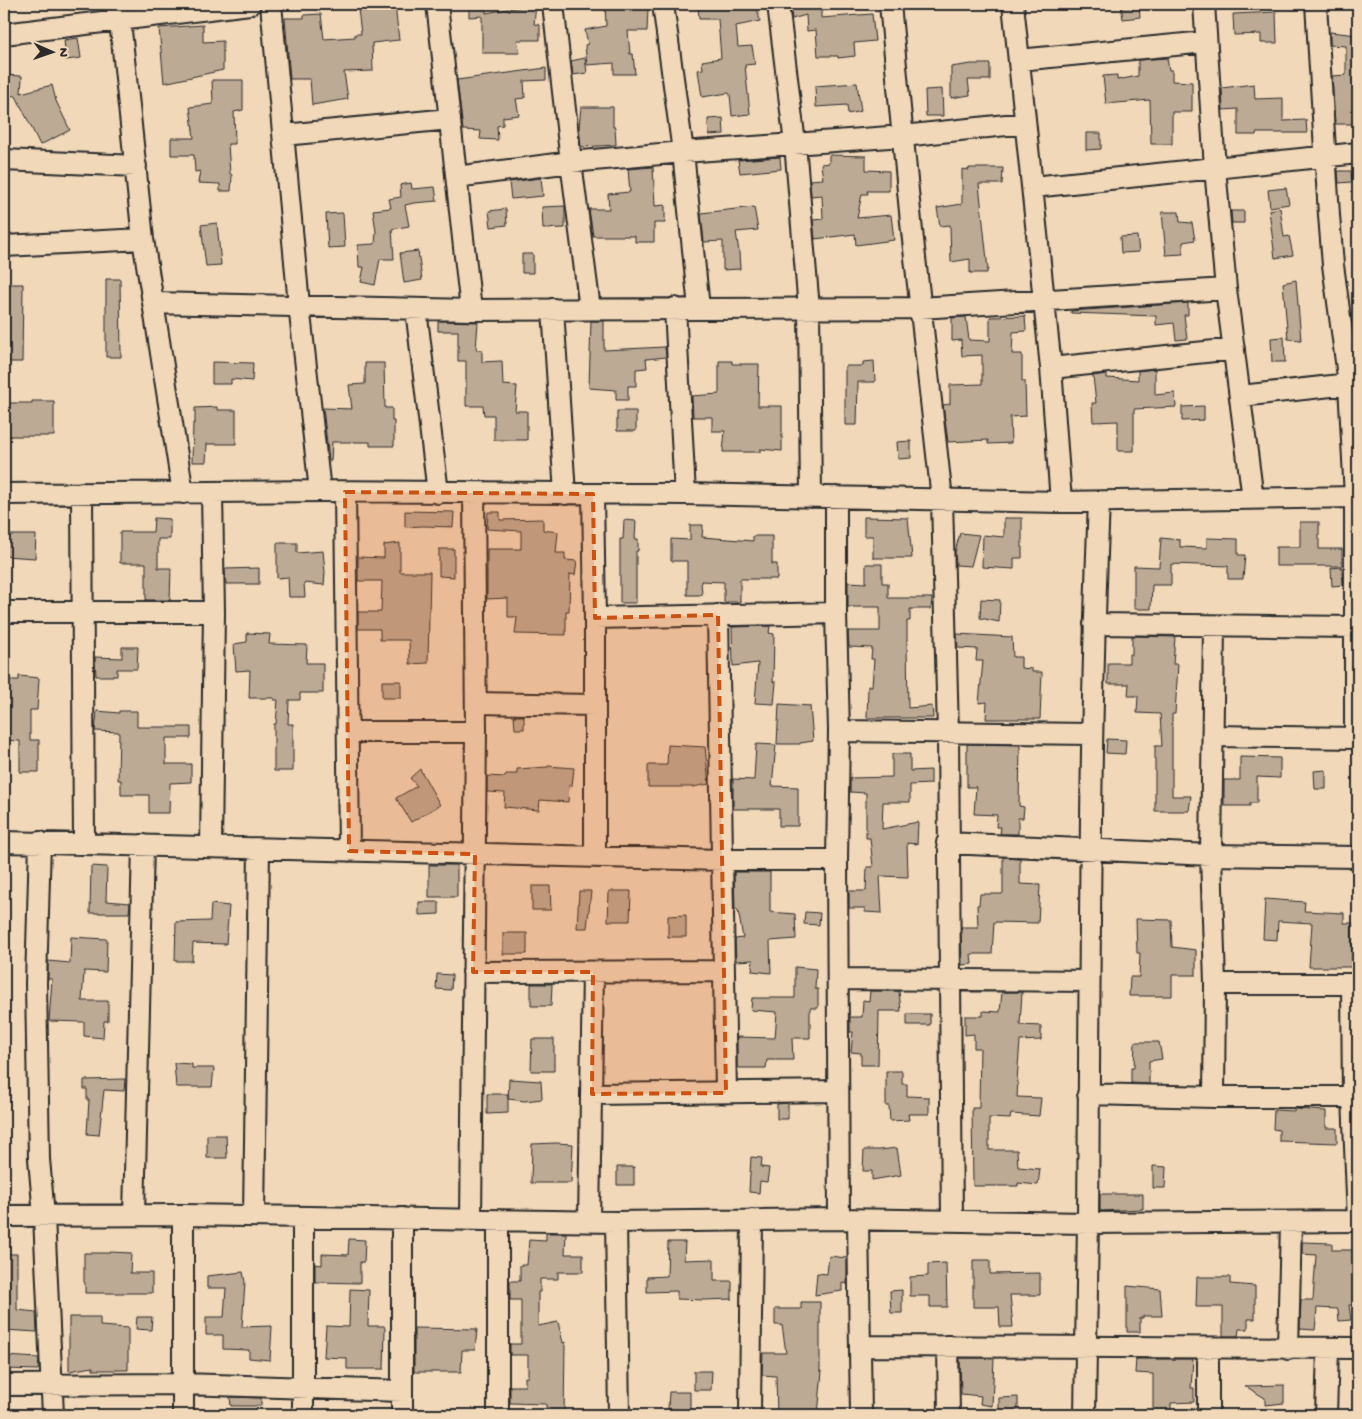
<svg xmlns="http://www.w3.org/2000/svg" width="1362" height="1419" viewBox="0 0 1362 1419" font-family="'Gochi Hand',sans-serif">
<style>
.building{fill:#bdaa94;stroke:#2b2b2b}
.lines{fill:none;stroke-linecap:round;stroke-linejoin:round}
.minor-casing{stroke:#2b2b2b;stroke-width:24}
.minor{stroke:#f1d8b9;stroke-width:20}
.marked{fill:#cc5211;fill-opacity:0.2;stroke:#cc5211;stroke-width:4;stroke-dasharray:10 6;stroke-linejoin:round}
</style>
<rect width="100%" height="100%" fill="#f1d8b9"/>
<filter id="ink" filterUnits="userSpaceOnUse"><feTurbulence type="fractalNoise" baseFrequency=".02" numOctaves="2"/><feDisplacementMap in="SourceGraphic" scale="10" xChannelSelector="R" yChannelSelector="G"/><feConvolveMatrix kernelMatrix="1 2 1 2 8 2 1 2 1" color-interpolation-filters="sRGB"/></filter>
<g filter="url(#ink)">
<path class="building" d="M469,4H486V13L536,4L534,24L540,25V40H517L520,53H482V16L469,17Z
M605,4H623V8H648L647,31H628L630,54H633L635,74H614V63L587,65L585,45L588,44L585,30L606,26Z
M698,4H756L760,21L736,26L738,47L752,46L755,64L745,65L750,114L732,116L730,94L728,93L702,97L698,70L703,69L702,61L721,58L718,19H699Z
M790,4H833L834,8L821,11V18L872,14L875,41L854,43L855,56L838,58V56H818L816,30L807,31L806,15L792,19Z
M1121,4H1139L1140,17L1123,19Z
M395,5L399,40L372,43L373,71L344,72L348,99L312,105L310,79H290L285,18H304V15L321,14L324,39L355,37V34H361L358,9Z
M1276,12L1277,43H1261V34L1234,35L1233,14Z
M203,25V42L223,41V70L164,83L159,28Z
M1330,32L1358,35V124H1335L1332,76L1346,75V46L1330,45Z
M78,38L81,58L66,60L64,40Z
M585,58L587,73L573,75L571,61Z
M1167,58L1169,70H1172V81L1192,82V112H1172V144H1151L1150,100L1106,104L1103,76L1117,75V80L1138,76V60Z
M971,64H990V80H968L970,95L951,98V67Z
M546,68V80L524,81L525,98L516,99L519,115L503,117V125L497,126L498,140L480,139L481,131L463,130L457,80Z
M4,75L22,76L21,93L52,85L56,101L70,130L40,145L16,96L4,95Z
M212,80H243V110L234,112L235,144H228L230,174L232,175L231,191H220V184L198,183L200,171L195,172L194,155H171V138H194L190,107L213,104Z
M857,83L861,111L848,114L847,105L816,107L815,86Z
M1254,84L1255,99L1283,98V121L1306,120L1307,133H1256V135H1238V109L1223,110L1222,88Z
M942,89L943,116H926L925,90Z
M581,107H613V127H615L616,145L581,147L579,127Z
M723,118L724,134L709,135L708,119Z
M1086,133H1101V149L1086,150Z
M829,155L866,156V170L889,171V191H867L868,194H862L857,218L891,215L894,240L856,245L855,234L815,239L813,220L823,219L822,195L811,196L810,180L823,179L821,164L829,163Z
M780,157L781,169L740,173L738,160Z
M653,167L655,206L665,205V223H654V242H635V236H593L589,209H609L608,194L630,192L628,169Z
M969,168H1003L1002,184H979L988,270H987V273H970V259L951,262L950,225L940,226L937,208L962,204V169L969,170Z
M1338,171H1351L1352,182L1339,183Z
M541,178L543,196L511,199L509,182Z
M411,183L412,189L435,187L437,201L414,203L405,205L409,226L392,229L394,259H380L375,285L361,282L364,267H359L358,245L375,244L376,232L373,210L391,208L389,199L401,197L400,185Z
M1286,188L1289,204L1270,207L1268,190Z
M565,206V228L543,229L542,207Z
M754,207L758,230L736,232L739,252L740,269L723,270V241L704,242L701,213Z
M1280,208L1284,237L1289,236L1293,255L1275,258L1269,210Z
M506,209L507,225L491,227L489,211Z
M1231,211H1244V223H1232Z
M1162,212H1179L1180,222L1192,223L1195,240L1183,242V254L1166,255Z
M343,213L345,247L328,248L326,214Z
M217,223L221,265L206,266L201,225Z
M1137,236L1139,252L1121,253L1120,237Z
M418,251L422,280L404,283L400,253Z
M522,254H533V273H522Z
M106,279H120L121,357H106Z
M1296,280L1301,340L1288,339L1283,283Z
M5,284H23L22,362H4Z
M1188,303V315H1184L1187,339L1176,340L1174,323L1156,325V316L1071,313V311Z
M1025,316L1026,331L1013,332L1012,354H1022V381H1025L1026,416L1010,417L1011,443L988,444V440L948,442L943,405L950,404V385L982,384V355L962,356L961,340L952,341V318L966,317L969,340L990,341V317Z
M438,321L478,322L476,350H482V362L502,361L503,385L517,386L515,411H527V440H494V415H484L483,406H466V361H458V331H438Z
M591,321H604V350L665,347L666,357L646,359L647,368L636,369V386H628V400H616V390L589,388Z
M1284,337L1285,362H1272L1271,338Z
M719,361H732V364H759L758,406H782V451L760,449V452H723L725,431H712V417H693L692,396L719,394Z
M874,361L875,382H858L857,425H845V366H863V362Z
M212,362L253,363L252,381L231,379V384H212Z
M365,363H384L385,408H392V421H394V446H370V442H332L331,461H329L323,408L352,409L349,385L365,384Z
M1155,369V395L1175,393L1176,407L1134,409V451H1118V421L1093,422L1092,403H1096L1093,376L1107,374V378L1138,380V371Z
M32,401H54V436H6V403H32Z
M1204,406V420L1182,421V407Z
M217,407V410H236V444H207L206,462H192L193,423H195V408Z
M617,411H636V431H617Z
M911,441V458L898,459L897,442Z
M405,511L454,512L453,527L423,526L405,527Z
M488,512H500V520L543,519V530L558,532L556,553H565V560L577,561L575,575L570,574L569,611H566V635L515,634L517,617H508V598L487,599V549H521V531L487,529Z
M864,517L908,518L912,558H873V536H864Z
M154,518L170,519V539H158V568H171L170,600H146V563H120V532H153Z
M1004,518H1022V558H1014V569L982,567L983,535L1004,537Z
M624,520L636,521L635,539H638V551H636V603H620V539H623Z
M1300,522H1319V549H1342V566H1276V547H1300Z
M690,525H703L702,537L753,541V536H772V564H777V579H740V602H724V582L701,581L702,595H687V561H671V539L690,540Z
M960,533L979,535L971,566L956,565L955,552Z
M4,535H36L35,558L4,556Z
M1161,538L1180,540V547L1207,548V538L1238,539V555H1245L1243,579H1228V566L1171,564V585H1152L1151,609H1134V566L1159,567Z
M277,543H297V553L323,551L325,572L324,585L304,583L305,597H289L288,577L277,578Z
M400,543V572H430L428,663L410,664L409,640H380V629H358V612H381L382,581H358V557L384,558V545Z
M439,549H454V577L439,576Z
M866,564H882V583H888V598H932L931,609H910V621H907V644L908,708L932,706L933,718H867L868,686H872L874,659H871L872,648L849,647L848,631H880V607H848V582L866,583Z
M1342,567L1343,585L1332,586L1331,568Z
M259,568V584H226L225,569Z
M981,599L1000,600L999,622L980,618Z
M770,626L769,633L774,634L773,682H776L774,704L755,703L758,663L733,666L732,627Z
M247,633L270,634L269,644L307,645L306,663H323V693H300V700H289L288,724H293V771H274V724H276L278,700H274V698H249L250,670L236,671L234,644L247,642Z
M957,634L1012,637L1013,657H1021V668L1032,669V672H1042L1040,719H986L987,702L979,703L983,661H976L977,649L958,648Z
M1132,636L1175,637L1173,664H1178L1175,714H1172V796H1191L1189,811H1155V746H1162L1160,714L1137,713L1138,696H1128L1129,684H1108V663H1129V654H1132Z
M122,647H138L137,669H117V676H96L95,657L122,658Z
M19,676L39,678L37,710H30V740H39V772H20V741L4,740V680H19Z
M382,681H401V698H382Z
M779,704L810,706L813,741L800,743V744H777Z
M97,711L119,713V711H137V727H191V738H166V764H191V782L170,783L169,813H149V795H121V780H118L119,732L95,731Z
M514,716H524V729H515Z
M1107,739L1126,740L1125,754L1106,753Z
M757,744L776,745L772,786L798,787V826H779V809H733V779L754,780L756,745Z
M967,744L1020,745L1019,806L1024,807L1023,818H1018V834H1000L1001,827H996L997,815L974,814L976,787H967Z
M668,745L705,747L709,784L693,787H648V765H667Z
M892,754H910V771L931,770V784L910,785V802H883L882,829L918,822L917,844L907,843L908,877L880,876L882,913L865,912V908H849V891H866L867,867H873L870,838H866V793L850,792V778L892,777Z
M1240,757L1280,758V778L1257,777V803H1250V806H1224V780H1240Z
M548,766L574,768L572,786L569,785L568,802L540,800L539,810L504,807L505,793L487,792V776L505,777L506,774H517V769L548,767Z
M420,769L440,805L411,822L396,798L417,786L410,778Z
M1326,770V789H1315L1314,771Z
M1003,857L1020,858V884L1040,885L1038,923L994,922L992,954H971L972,964L962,965L961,927H978L977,905H979L980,894H1002L1003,893Z
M429,865H457V897H429Z
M91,866L107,867L106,901L130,903L129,913H90Z
M734,872H770V912L795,914L796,939L770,941L771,973L752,971L753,960L736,961L735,939L743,938L738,910H735Z
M532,886H550L551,910H532Z
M579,891H591L587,928H577Z
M609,891H631L630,921H608Z
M1265,899L1305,902L1304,911L1344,913V923H1352V967H1309L1312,923L1278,921L1277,940L1263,939Z
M419,902H439V914L419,915Z
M211,904L229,906L226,944L193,943L192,961H175L176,922L210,921Z
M805,912L820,913L819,925L804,924Z
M686,915V937H668V916Z
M1136,919L1171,920L1172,947L1196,950V975H1172V996H1129L1130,977H1139L1140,953H1137Z
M503,933H527V954H503Z
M71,937L107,939L106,972L84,971L82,1001H108V1021H104L103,1038L84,1036V1022L49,1021L52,979H48V961L70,963Z
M795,967L816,969L815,989H818V1008H810V1038H792L793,1060H767L766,1068H737V1037L775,1038L777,1012L751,1010L752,998H795Z
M437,974L452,975L451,990L436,989Z
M531,984H552L551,1006H531Z
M870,991H899L901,1011H879L878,1065H861V1053L851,1052L853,1032H850V1017H862L863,1000L869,1001Z
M1002,992H1022L1020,1025L1041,1026V1040L1020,1041L1017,1080H1018L1017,1097L1041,1098L1039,1116L1011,1114L1010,1119L989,1118V1150H1017L1018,1167L1040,1169L1038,1185L1018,1183V1186H973L972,1108H979L980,1048H974V1034L965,1035V1016H983V1011L1000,1012Z
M907,1014H930V1025H907Z
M532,1039H554V1071H531Z
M1135,1042H1159L1162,1059L1149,1061V1084L1131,1083V1068H1134Z
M174,1063L192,1064V1068H214L212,1087H176Z
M886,1071H902V1084H907V1096L929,1097V1114H908L909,1120L890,1121L889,1106H886Z
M125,1079L124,1091L104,1090L99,1135L87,1134L89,1100H87V1089H84V1080Z
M509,1079L541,1081L542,1099L525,1101L508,1099Z
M487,1094H508V1113L487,1114Z
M788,1103V1119H777V1104Z
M1295,1109L1326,1111V1128H1337V1143L1279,1141V1130L1273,1129L1274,1110L1295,1111Z
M207,1135H226L227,1158H207Z
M556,1143L573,1144L571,1183H531L532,1144Z
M897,1148L901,1175L872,1180V1171H863L864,1150H880Z
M751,1157L762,1158L761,1167L769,1168L767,1182L760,1181L759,1193L749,1192Z
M1153,1166L1166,1167L1165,1188H1153Z
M617,1167H634V1185H617Z
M1100,1194H1143V1209L1100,1211Z
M546,1233H566L565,1254H583V1272H558V1279H540V1292H538V1326L558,1322L563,1343L565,1342L564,1415H546V1404L510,1403V1386H525V1377H528V1355H510V1344H521V1300H510V1281H520V1265H527L529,1240L546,1241Z
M349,1239L365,1240L364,1262H360V1283L315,1282V1264L322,1265V1254L348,1255Z
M668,1242H685L684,1260L714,1259V1281H732V1299L704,1300L677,1299V1291L647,1292V1277L667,1276Z
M1302,1242L1332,1243V1250H1357L1356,1261H1358V1305H1349L1351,1320L1339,1321L1338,1309L1317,1308L1315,1330L1300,1329L1301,1300H1313L1316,1255L1302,1254Z
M110,1252L131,1253L130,1273H152V1293H85V1283L84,1282V1253H110Z
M4,1254H17V1310L36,1312L37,1332L4,1330Z
M829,1256L847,1258V1284L842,1283V1291L815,1295L817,1273L827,1274Z
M973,1260H990V1274L1040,1273V1295H1010L1013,1327H1000L999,1307H973Z
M946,1263L947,1307H930V1296H910V1277L928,1276V1264Z
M243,1272L245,1282L242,1327L272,1326L270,1360L249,1358V1350L223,1349V1335H206V1317H224L226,1288H207V1276Z
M1197,1277H1230V1284L1255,1286V1319H1248V1329H1239L1238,1336H1223V1307H1196Z
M1127,1286L1160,1289L1162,1316H1143V1318H1140V1332H1127Z
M350,1289L369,1290L368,1326H384L385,1328L384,1369H347V1359L346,1358L324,1357L326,1326L349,1327Z
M902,1290V1313H891L890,1291Z
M801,1302H820V1371H822L818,1415H777L776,1376L762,1375L763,1353H786L782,1325H775V1309H801Z
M69,1317H100V1326L128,1328V1370H93V1367L69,1371Z
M137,1317H152L151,1330L136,1329Z
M414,1328L477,1329L475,1350H462L461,1372H414Z
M4,1356L39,1358L38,1370L4,1369Z
M960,1358H994L992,1406L980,1404L981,1396L961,1394Z
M1136,1359H1193L1191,1388H1194V1402L1171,1403V1415H1153V1374L1135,1373Z
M694,1371H712L711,1390H694Z
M1284,1385V1403L1265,1405V1398L1245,1386Z
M669,1392H690V1410L668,1409Z
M230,1397L261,1398V1406H231Z
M1018,1397V1415H999V1398Z"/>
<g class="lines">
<g class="minor-casing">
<path id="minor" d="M116,4L120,21L143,239L183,493
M271,4L299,305L320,491
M437,4L471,310
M553,4L571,162L590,309
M663,4L683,152L699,308
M778,4L795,144L809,309L811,497
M890,4L911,222L942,499L948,733L952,1221
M1013,4L1051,368L1061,502
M1204,4L1215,168L1226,289L1253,499
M1316,4L1329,215L1333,265L1349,384L1355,497V738
M4,34L250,4
M1019,60L1206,42
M284,135L450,119
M4,160L136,166
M456,177L571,162L683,152L903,136L1025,123
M1033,187L1358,153
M4,246L143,239
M153,303L471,310L920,308L1226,289
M675,308L685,494
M416,309L438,493
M553,309L565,494
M1051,368L1234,349
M1241,396L1358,383
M345,492L349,851
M82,493L84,844
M4,494L320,491L685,494L1061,502L1358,497
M593,494L595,618V857
M836,497V613L839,731L837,860L839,1219
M4,612H214
M718,615L726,1093
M595,618L836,613
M1094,624L1356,627
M476,703L595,705
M839,731L1092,734
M348,732H476
M1214,736L1358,738
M4,842L723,860H837
M40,842L36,983L39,1159L44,1216L53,1415
M947,843L1211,855L1358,857
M211,847L214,612L212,492
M473,972L724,971
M838,979L1089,981
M1215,984H1358
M1352,984L1353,1097L1358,1221
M592,1094L837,1091
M1088,1094L1214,1097L1215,984L1211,855L1214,626
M1214,1097H1353
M134,1215L143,845
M183,1215V1415
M4,1216L183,1215L616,1222L839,1219L1088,1223L1358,1221
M254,1216L259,849
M402,1218V1415
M471,1219L476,732L474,493
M858,1220L861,1415
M498,1221V1415
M589,1221L593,972
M616,1222L619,1415
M860,1346L1358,1348
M948,1346L949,1415
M1288,1349L1291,1222
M4,1385L183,1384L402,1391
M303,1415V1217
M750,1415L752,1220
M1085,1415C1086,1351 1087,1287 1088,1222C1090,982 1089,742 1099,502
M1208,1415V1348
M1326,1415L1328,1349"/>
</g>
<use href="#minor" class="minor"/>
</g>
</g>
<path class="marked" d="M345,492L593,494L595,618L718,615L726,1093L592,1094L593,972H473L475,854L349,851Z"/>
<rect width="1362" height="1419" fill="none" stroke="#f1d8b9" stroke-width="20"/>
<rect x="10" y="10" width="1342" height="1399" fill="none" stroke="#2b2b2b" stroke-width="2" filter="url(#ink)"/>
<g transform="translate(52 52) rotate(92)" stroke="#f1d8b9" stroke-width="4" paint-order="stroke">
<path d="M0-4L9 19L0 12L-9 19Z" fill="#2b2b2b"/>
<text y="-8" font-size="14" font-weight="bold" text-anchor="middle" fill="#2b2b2b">N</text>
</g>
</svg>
